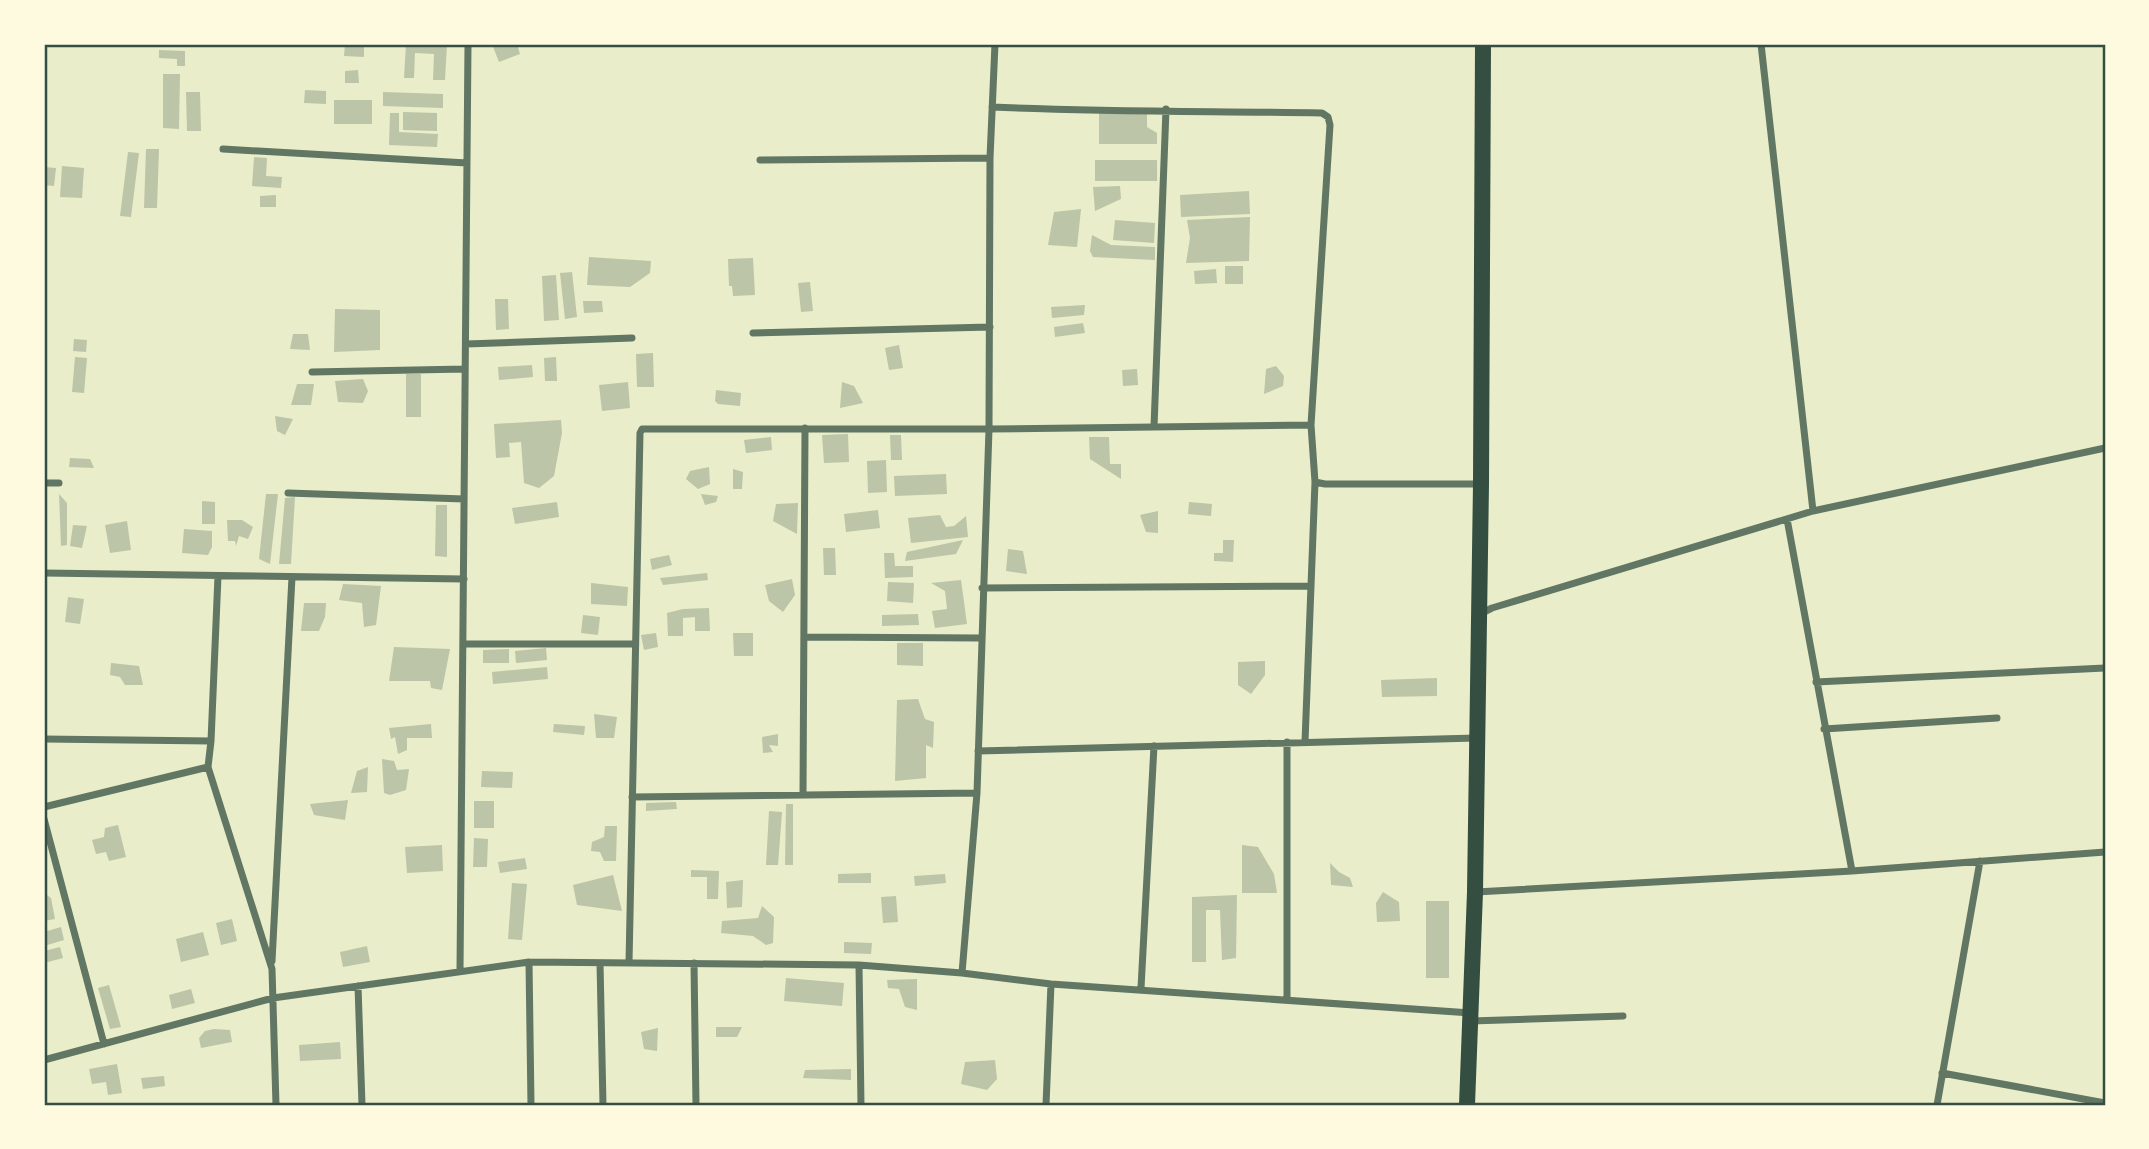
<svg xmlns="http://www.w3.org/2000/svg" width="2149" height="1149" viewBox="0 0 2149 1149" font-family="'Fira Sans Condensed',sans-serif">
<style>
.building{fill:#bcc5a7}
.lines{fill:none;stroke-linecap:round;stroke-linejoin:round}
.minor{stroke:#617663;stroke-width:7}
.trunk{stroke:#344e41;stroke-width:16}
.neatline{fill:none;stroke:#344e41;stroke-width:2.5}
</style>
<rect width="100%" height="100%" fill="#e9edc9"/>
<path class="building" d="M345,44H364V57L344,56Z
M406,44H447L445,80H433L434,54L415,53L414,78H404Z
M492,44H517L520,54L499,62Z
M159,50L185,51V66H177V59L159,58Z
M358,70L359,83H345V71Z
M163,74H180L179,129L163,128Z
M305,90L326,91V104L304,103Z
M186,92H200L201,131H187Z
M383,92L443,94V108L383,106Z
M334,100H372V124H334Z
M403,112L437,113V131L403,130Z
M390,113H399V132L438,134L437,147L389,145Z
M1099,113L1147,114V127L1157,133V144H1099Z
M146,149H159L157,208H144Z
M128,152L139,153L131,217L120,216Z
M254,157L267,158L266,176L282,177L281,188L252,186Z
M1095,160H1157V181H1095Z
M62,166L84,168L82,198L60,197Z
M44,167L56,168L54,186L44,185Z
M1120,186L1121,199L1095,211L1093,187Z
M1249,191L1250,214L1181,217L1180,195Z
M276,195V207H260V196Z
M1081,209L1077,247L1048,245L1054,212Z
M1250,217L1249,261L1186,263L1190,238L1187,220Z
M1115,220L1155,223L1154,243L1113,240Z
M1092,235L1111,245L1155,247V260L1093,257L1090,251Z
M589,257L651,261L650,273L630,287L587,285Z
M753,258L755,295L733,296L732,286H729L728,259Z
M1225,266H1243V284H1225Z
M1216,269L1217,283L1195,284L1194,271Z
M572,272L577,317L565,319L560,273Z
M556,275L559,320L544,321L542,276Z
M810,282L813,311L801,312L798,283Z
M495,299H508L509,329L496,330Z
M583,301H602L603,312L584,313Z
M1085,305L1084,315L1052,318L1051,307Z
M335,309L380,310V350L334,352Z
M1083,323L1085,333L1055,337L1054,327Z
M293,334H308L310,350L290,349Z
M74,339L87,340L86,352L73,351Z
M899,345L903,368L889,370L885,348Z
M653,353L654,387H637L636,354Z
M75,357L87,358L84,393L72,392Z
M556,357L557,381H545L544,358Z
M532,365L533,377L499,380L498,367Z
M1276,366L1284,376L1283,386L1264,394L1266,369Z
M1137,369L1138,385L1123,386L1122,370Z
M406,374H421V417H406Z
M363,379L368,391L363,403L338,402L335,381Z
M628,382L630,408L602,411L599,385Z
M842,382L854,386L863,403L840,408Z
M297,384H314L311,405H291Z
M716,390L741,393L740,406L718,404L715,401Z
M275,416L293,419L285,435L277,431Z
M561,420L562,433L554,476L539,488L524,483L521,442L509,443L510,457L496,458L494,424Z
M848,434L849,462L824,463L822,435Z
M890,435H901L902,460H891Z
M771,437L772,450L746,453L744,440Z
M1089,437H1109L1110,464H1121V479L1090,459Z
M70,458L90,459L94,468L69,467Z
M886,460L887,492L868,493L867,461Z
M709,467L710,484L698,489L686,479L690,471Z
M733,469L743,472L742,489H733Z
M946,474L947,494L895,496L894,476Z
M59,494L67,503V545L61,546Z
M266,494H278L270,564L259,559Z
M701,494L718,496L716,502L705,505Z
M295,497L291,564H279L285,498Z
M202,501L215,502V524H202Z
M557,502L559,517L515,524L512,508Z
M1189,502L1212,504L1211,516L1188,514Z
M798,503L797,534L773,521L776,504Z
M436,505H447V557L435,556Z
M878,510L880,528L846,532L844,514Z
M1158,511V533L1146,532L1140,515Z
M940,515L946,527L954,526L966,516L968,537L911,543L908,518Z
M227,520H242L253,527L248,539L239,536L236,546L235,541H228Z
M127,521L131,550L110,553L105,525Z
M73,525L87,526L82,548L70,546Z
M184,529L212,531V547L208,555L182,553Z
M963,540L956,554L905,561L907,552Z
M1223,540H1234L1233,562L1214,561V553H1223Z
M823,548H835L836,575H824Z
M1008,549L1023,551L1027,574L1006,571Z
M884,553H894L895,566H913V577L885,578Z
M669,555L672,565L652,570L650,559Z
M707,573L708,580L663,585L660,578Z
M792,579L795,595L783,612L769,601L765,585Z
M961,580L967,624L935,628L932,611L947,609L945,591L931,583Z
M888,582L914,583L913,603L887,601Z
M591,583L628,587L627,606L591,604Z
M343,584L381,586L376,625L364,627L362,603L339,600Z
M68,597L84,599L80,624L65,622Z
M304,603H326L325,617L319,631H301Z
M709,608L710,631H695V617L683,618V636H668L667,613L683,609Z
M918,614L919,625L882,626V615Z
M583,615L600,617L598,635L581,633Z
M656,633L658,647L644,650L641,635Z
M733,633H753V656H734Z
M897,643H923V666L897,665Z
M394,647L450,649L442,690L431,688L430,681H389Z
M546,648L547,660L516,663L515,651Z
M509,649V663H483V650Z
M1265,661V675L1251,694L1238,685V662Z
M111,663L139,666L143,685H125L120,677L110,675Z
M547,667L548,679L493,684L492,672Z
M1437,678V696L1382,697L1381,680Z
M918,699L925,719L934,722L933,748L926,745V778L895,781L897,700Z
M594,714L617,717L614,738H596Z
M431,724L432,738H407V750L398,754L395,737L391,739L389,728Z
M554,724L585,726L584,735L553,732Z
M778,734V746L769,745L773,752L763,753L762,737Z
M382,759L394,761L397,770L409,769L406,790L390,795L384,793Z
M368,767L367,792L351,793L357,771Z
M482,771L513,772L512,788L481,787Z
M348,800L345,820L314,815L310,804Z
M474,801H494V828H474Z
M676,802L677,809L646,811V803Z
M786,804H793V865H785Z
M769,811L782,812L778,865H766Z
M118,825L126,857L109,861L106,852L96,854L92,840L104,837L105,828Z
M605,826H617L616,861H604L600,852L591,851L592,842L604,837Z
M474,838L488,839L487,867H473Z
M442,845L443,871L407,873L405,847Z
M1242,845L1258,847L1274,874L1277,893H1242Z
M525,858L527,869L500,873L498,862Z
M1330,863L1339,872L1350,878L1353,887L1331,885Z
M691,870L719,871L718,899H707V877H691Z
M871,873V883H838V874Z
M945,874L946,883L915,886L914,876Z
M613,875L622,911L577,905L573,885Z
M743,880L742,907L727,908L726,882Z
M512,883L527,884L522,940L508,939Z
M1383,892L1399,902L1400,921L1377,922L1376,903Z
M44,893L51,898L55,919L44,921Z
M1237,895L1236,958L1222,960L1220,910H1206V962H1192V897Z
M896,896L898,922L883,923L881,897Z
M1426,901H1449V978H1426Z
M762,906L774,917L773,943L766,945L753,936L721,933L722,921L758,918Z
M232,919L237,941L221,945L216,923Z
M61,927L64,940L44,946V932Z
M203,932L209,955L181,962L176,939Z
M844,942L872,943L871,954L844,953Z
M367,946L370,962L343,967L340,952Z
M60,947L63,958L44,963V951Z
M786,978L844,983L842,1006L784,1001Z
M917,979V1010L905,1007L899,989L888,988L887,980Z
M109,985L121,1027L110,1029L98,988Z
M191,989L195,1003L172,1009L169,995Z
M716,1027H742L737,1037H716Z
M658,1028L657,1051L644,1049L641,1032Z
M214,1029L230,1030L232,1042L201,1048L199,1038L205,1031Z
M340,1042L341,1059L300,1061L299,1045Z
M995,1060L997,1079L987,1090L961,1084L965,1062Z
M117,1064L122,1093L108,1095L106,1082L92,1084L89,1069Z
M851,1069V1080L803,1078L805,1070Z
M164,1076L165,1086L143,1089L141,1078Z"/>
<g class="lines">
<path class="minor" d="M992,107C1102,112 1212,111 1322,113L1328,117L1330,125L1311,425L1315,482L1305,742
M223,149L467,163
M760,160L990,158
M753,333L990,327
M466,344L632,338
M312,372L465,369
M1154,427L1166,109
M1315,482L1325,484H1481
M44,483H59
M288,493L464,499
M1813,511L2105,448
M44,573L464,579
M982,588L1311,586
M1480,614L1492,608L1813,511L1761,44
M804,637L981,638
M463,644H635
M1816,682L2105,668
M1824,729L1997,718
M44,739L211,741L208,767L272,969L276,1105
M211,741L218,576
M1287,742V999
M978,751L1476,738
M803,795L805,428
M632,797L977,793
M44,807L208,767
M44,819L104,1044
M1852,871L2105,852
M1476,892L1852,871L1787,519
M272,961L292,577
M529,962L531,1105
M600,963L603,1105
M629,963L640,433L642,429H989L1311,425
M694,963L696,1105
M859,965L861,1105
M460,971L468,44
M962,973L977,793L989,429L990,158L995,44
M358,986L362,1105
M1141,988L1154,746
M1471,1021L1623,1016
M44,1060L273,998L529,962L859,965L962,973L1051,984L1471,1013
M1942,1073L2105,1103
M1046,1105L1051,984
M1937,1105L1980,861"/>
<path class="trunk" d="M1467,1105L1475,892L1481,484L1483,44"/>
</g>
<rect width="2149" height="1149" fill="none" stroke="#fefae0" stroke-width="91"/>
<rect x="46" y="46" width="2058" height="1058" class="neatline"/>
</svg>
